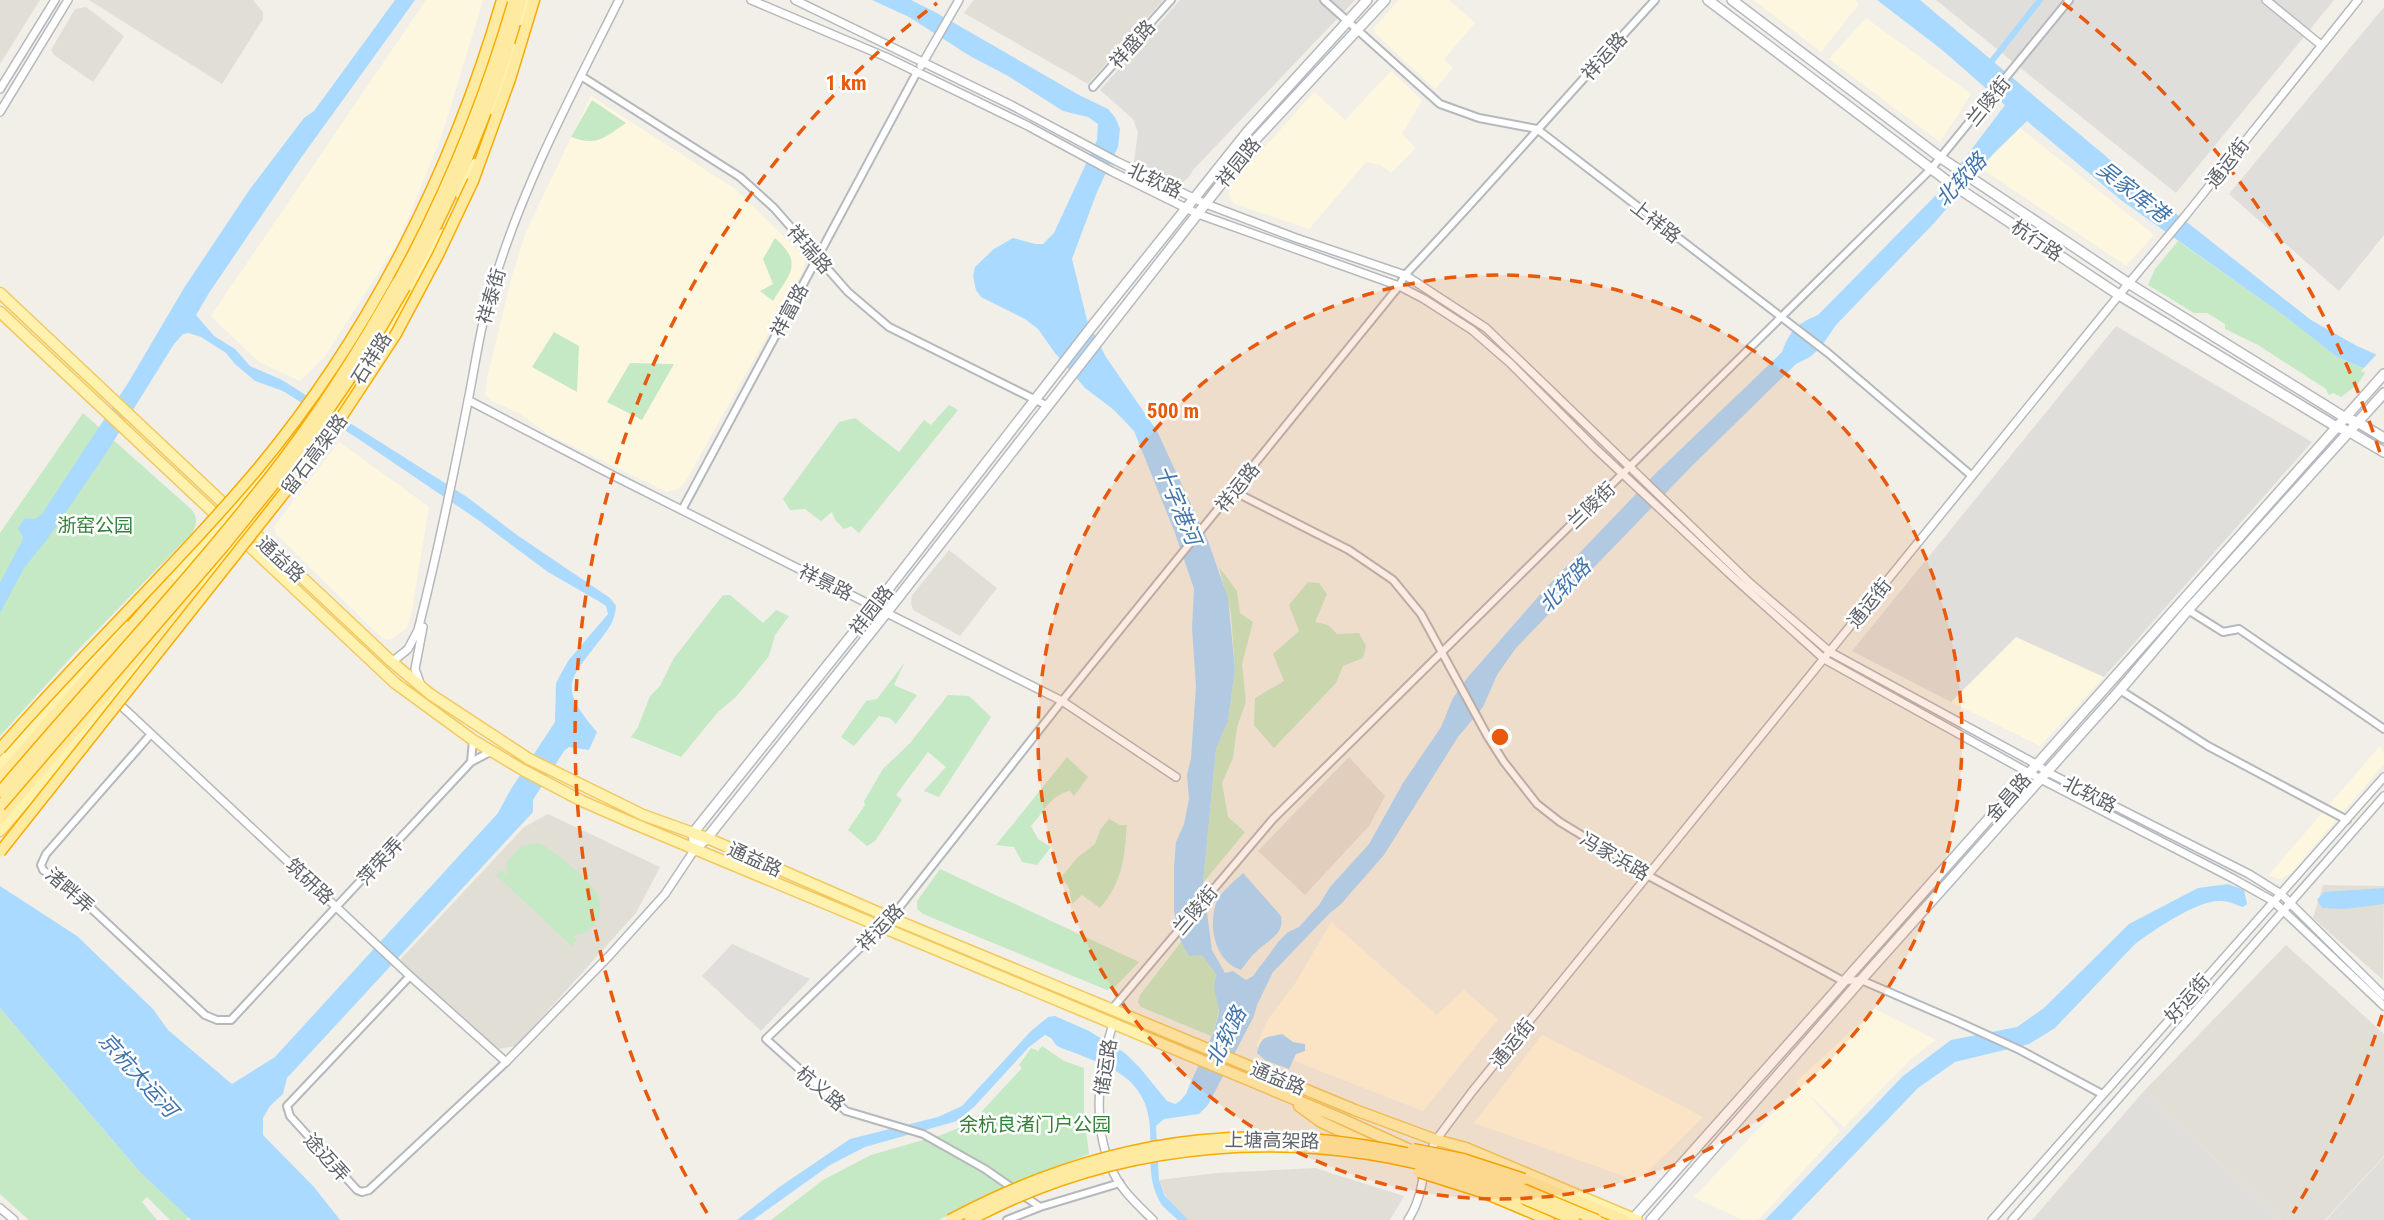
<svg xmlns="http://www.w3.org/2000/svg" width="2384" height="1220" viewBox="0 0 2384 1220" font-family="'Roboto Condensed','Noto Sans SC',sans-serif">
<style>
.commercial{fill:#fef7e0}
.industrial{fill:#e0deda}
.education{fill:#e1ded6}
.green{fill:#c5e8c5}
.water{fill:#aadaff}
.pier{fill:#f1efe8}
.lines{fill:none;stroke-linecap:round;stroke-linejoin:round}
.canal{stroke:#aadaff;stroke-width:6}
.minor-casing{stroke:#b5b8bc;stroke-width:10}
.tertiary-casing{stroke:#b5b8bc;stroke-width:10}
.secondary-casing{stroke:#b6babf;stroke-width:12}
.primary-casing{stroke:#f2c960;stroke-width:13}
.trunk-casing{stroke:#f9ab00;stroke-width:13}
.minor{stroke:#fff;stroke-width:6}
.tertiary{stroke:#fff;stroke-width:7}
.secondary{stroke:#fff;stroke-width:9}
.primary{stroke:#fff2af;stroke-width:10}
.trunk{stroke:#feeaa1;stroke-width:10}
.trunk-bridge-casing{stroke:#f9ab00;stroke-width:13;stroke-linecap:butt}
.trunk-bridge{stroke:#feeaa1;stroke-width:10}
.ring{fill:none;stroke:#e8590c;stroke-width:3.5;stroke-dasharray:12 9}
.labels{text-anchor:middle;stroke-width:5;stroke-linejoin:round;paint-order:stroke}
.street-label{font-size:19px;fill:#5f6368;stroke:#fff}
.park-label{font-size:19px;fill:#348238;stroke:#fff}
.water-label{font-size:21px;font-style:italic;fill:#4174aa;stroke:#fff}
.centre{fill:#e8590c;stroke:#fff;stroke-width:3.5}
.ring-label{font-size:21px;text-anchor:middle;font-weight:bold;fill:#e8590c;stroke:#fff;stroke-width:5;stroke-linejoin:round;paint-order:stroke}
</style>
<rect width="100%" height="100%" fill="#f1efe8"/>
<path class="commercial" d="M426,0H483L442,135L399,241L325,356L300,381L259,362L211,316Z
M1399,0H1449L1475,23L1444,59L1453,68L1435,89L1376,34L1374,28Z
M1754,0H1854L1859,4L1821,52Z
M1866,18L1971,94L1940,142L1829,59Z
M1391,71L1422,100L1402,134L1416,148L1391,173L1381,165L1366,162L1309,229L1235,204L1230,199L1229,192L1232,184L1314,92L1345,120Z
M591,96L735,189L801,253L805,261L803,272L685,482L678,489L667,492L549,435L519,413L492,401L485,395L487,378L512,276L526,232Z
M2020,128L2154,235L2126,266L1981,168Z
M339,442L429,507L411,616L407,628L390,640L382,638L277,535L274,528L278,521Z
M2016,637L2104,677L2040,746L1951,702Z
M2380,746L2384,752V764L2291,873L2281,879L2268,876Z
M1331,922L1437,1015L1464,990L1498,1019L1423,1111L1256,1046L1269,1018L1296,982Z
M1875,1009L1936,1040L1912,1058L1844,1127L1807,1093L1840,1131L1758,1220H1742L1694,1197L1799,1086L1796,1082Z
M1542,1035L1606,1067L1703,1117L1638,1181L1474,1123Z"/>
<path class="industrial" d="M1180,0H1355L1193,170L1189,177L1183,182L1177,183L1134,162L1138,132L1133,119L1100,90Z
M1936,0H2334L2176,193Z
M2384,7V235L2339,291L2229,194Z
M2116,326L2312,442L2104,677L2016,637L1951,702L1852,651Z
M732,944L810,979L761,1031L702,976Z
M2143,1092L2281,1220H2032Z
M2384,1157V1220H2326Z"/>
<path class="education" d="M0,0H40L0,64Z
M89,0H253L263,12V19L222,84Z
M974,0H1163L1088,84L964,13Z
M86,7L124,36L93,82L54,55L51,50L75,9Z
M949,550L997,588L960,636L913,610L911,603L912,595Z
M1349,757L1385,796L1369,826L1305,895L1258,851Z
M548,814L660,867L636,913L516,1046L497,1049L399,961L524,827Z
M2323,885L2384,886L2383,980L2313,918Z
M2286,945L2384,1034V1156L2325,1220H2281L2143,1092Z
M1315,1168L1404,1196L1390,1220H1186L1168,1200L1159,1180L1216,1173Z"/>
<path class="green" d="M592,100L626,123C605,137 597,147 571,137Z
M775,238C804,264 790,273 773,301L760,291L773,284L763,259Z
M2178,241L2283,315L2337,357L2367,370L2358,384L2341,397L2333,393L2329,395L2326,389L2258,345L2225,329V324L2207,313H2194L2148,285L2155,269Z
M554,332L579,346L577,392L532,367Z
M630,363L674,364L642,420L607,402Z
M949,405L958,410L859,533L851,526L844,529L835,520L832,512L821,521L805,509L790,510L783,499L839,422L855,418L899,452L924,420L931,425Z
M83,413L192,510C198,519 197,524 192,533L73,655L0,736V533Z
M1219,567L1237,591L1240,613L1253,622L1242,664L1246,702L1237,727L1233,758L1222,783L1228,817L1245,832L1203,883L1216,749L1228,721L1235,669L1231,613Z
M1308,582L1319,583L1327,594L1315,622L1328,625L1337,634L1359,633L1366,646L1363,658L1343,666L1336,683L1274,748L1254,725L1255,698L1284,681L1273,654L1299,631L1289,605Z
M723,595H730L763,623L776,610L789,616L775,635L769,656L736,697L718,712L681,757L631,737L638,727L650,696L660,686L674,658Z
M905,662L894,685L917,695L896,724L890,718L879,716L854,746L841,737L866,701L877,699Z
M948,695L969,696L991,717L939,797L924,791L946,767L928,752L896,795L902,800L875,841L867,846L848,830L865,805L864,801L883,769L910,743Z
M1067,757L1088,777L1074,796L1070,791C1051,794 1043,813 1031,826L1038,839L1051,847L1037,865L1022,862L1014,847L996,845Z
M1109,819L1120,825H1127C1124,859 1123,881 1100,908L1082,895L1072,904L1069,888L1061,877L1078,857L1095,844L1100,830Z
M539,843C555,851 595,884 600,900C601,907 600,916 596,922C591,931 582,935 573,935L577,940L572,946L496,875L501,870L507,875V862L521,846Z
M940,869L1139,962L1114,988L1107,990L923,914L917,909V901Z
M1181,942C1187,950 1192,948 1200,952C1227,967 1222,1012 1211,1036L1141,1007L1138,1002L1140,995Z
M0,1008L139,1171L189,1217L186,1220H170L147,1197L142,1202L157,1220H29L0,1194Z
M1042,1046L1064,1061L1084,1068V1115L1089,1154L997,1190L939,1220H771L823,1180L871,1155L941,1135L971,1123L1022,1068L1019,1065L1031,1048L1038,1051Z"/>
<path class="water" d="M395,0H415L298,162L209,293L196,315L214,336L235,349L250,366L282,380L467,497L517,535L610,598L616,606C615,621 609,628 600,640C567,682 559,687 597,732L589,750L569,747L564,751L533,800V812L287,1078L283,1094L270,1106L263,1118V1135L314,1187L340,1220H191L139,1171L0,1008V886L77,936L153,1009L168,1030L232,1084L275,1057L498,813L511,789L555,722L556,683L568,661L608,614L606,606L600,602L548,572L481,522L357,438L283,391L255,381L235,364L226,353L201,337L189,333L183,334L174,344L105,455L46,541L24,568L0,613V583L22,541L23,537L18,528L25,518L35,519L42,514L128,383L184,288L250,189L304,118L314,111Z
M872,0H911L935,12L1079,95L1108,109L1115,117L1120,129L1118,147L1097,192L1072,259L1087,320L1106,357L1157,431L1208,541L1228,598L1235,669L1228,721L1216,749L1203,883L1212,950L1225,973L1233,971L1246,980L1253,976L1279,941L1288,932L1299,927L1319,905L1330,887L1369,844L1403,783L1441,727L1453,698L1468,677L1544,590L1657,472L1782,352C1790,331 1796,324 1818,315L1940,191L2005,105L1941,49L1877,0H1920L2146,190L2311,320L2357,346L2384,358V377L2337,357L2283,315L2121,200L2027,121L1993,154L1936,221L1836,325L1821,347L1810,357L1796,364L1692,466L1516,648L1497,675L1483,707L1458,737L1384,855L1341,904L1328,915L1273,972L1257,1005L1254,1016L1208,1105L1199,1114L1164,1119L1156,1126L1159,1180L1165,1196L1188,1220H1178C1173,1215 1166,1210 1162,1205C1135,1164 1170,1115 1126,1078C1109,1064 1078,1055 1057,1046L1051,1038L1045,1035L1029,1047L975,1106L957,1121L865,1147L830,1165L753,1220H737L778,1188L850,1139L938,1117L962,1106L1031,1031L1048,1017L1055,1016L1089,1031L1125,1053L1140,1068L1167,1101L1175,1104L1180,1101L1186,1094C1196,1068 1211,1044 1218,1017C1222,1001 1209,992 1217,975L1202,955L1189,956L1181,942L1174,911V867L1176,842L1184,824L1189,799L1187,775L1191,758L1196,686L1192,628L1194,589L1175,533L1134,431L1114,410L1085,388L1055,353L1038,329L1025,319L981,297L976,290L973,276L975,267L994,249L1013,238L1035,244H1043L1054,233L1097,140L1098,124L1088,117L1063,111L1008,76L970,56L909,17Z
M1243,873L1281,916C1285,935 1267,940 1256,952C1250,957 1246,964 1241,970C1215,962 1208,927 1216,903C1220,892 1235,881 1243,873Z
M2228,884L2244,890L2247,904L2243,907C2236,905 2229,901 2222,901C2198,899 2154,930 2135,944L2055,1028L2029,1044L1955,1062L1918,1088L1791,1220H1765L1903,1076L1951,1040L2017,1027L2044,1008L2129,924L2198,888Z
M2384,888V904L2345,909L2322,908L2317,900L2324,892Z
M1282,1034L1293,1042L1305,1044V1051L1296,1054L1289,1069L1265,1060L1257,1053C1262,1034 1266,1038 1282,1034Z"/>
<path class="pier" d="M2378,353L2384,356V380L2361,371Z"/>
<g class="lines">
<path class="canal" d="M1988,66L2040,0"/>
<g class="minor-casing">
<path id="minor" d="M1324,0L1440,104L1479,118L1537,129L1828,353L1972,476
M581,76L740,177L774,208L848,292L889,327L1048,406
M1093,87L1171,0
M1233,491L1349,550L1393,580L1421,614L1488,737L1504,762L1537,804L1560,822L1649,876L1843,981L1861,980L1954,1020L2020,1050L2102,1094
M682,510L917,72
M2188,610L2223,632L2239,629L2384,729
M2120,690L2208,746L2347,820
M151,734L46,854L41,865L43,870L77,895L205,1015L217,1020H231L471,762L492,751
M471,762L473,740
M410,976L287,1106L290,1116L357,1190L362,1192L369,1190L506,1062
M1112,1009L1273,819L1931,169L2069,0
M1040,1207L985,1169L923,1134L846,1111L766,1039L891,918L1062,701L1399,286L1405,275C1490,185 1571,91 1655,0
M1007,1220L1040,1207L1120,1183"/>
</g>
<g class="tertiary-casing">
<path id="tertiary" d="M751,0L886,57L1028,126L1111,171L1198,214L1399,286L1424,299L1472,330L1510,363L1595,448L1733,577L1824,659L2029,773L2234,879L2273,901L2384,1006
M795,0L1011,105L1116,161L1206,204L1296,238L1405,275L1486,328L1750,583L1830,652L2036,764L2047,772L2249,874L2281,894L2384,996
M2266,0L2321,45
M921,66L959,0
M0,89L55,0
M0,112L68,0
M468,400L614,476L1062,701L1176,777
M392,662L408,649L418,630C437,555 453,478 468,401C476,361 481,321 494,282C524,183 573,92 619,0
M420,683L415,669L423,627
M115,700L410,976L506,1062L610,955L665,894L695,849
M1113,1024C1098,1072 1091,1127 1114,1174C1123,1192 1139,1206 1153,1220
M1429,1154L1436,1140L1471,1093L2119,295L2186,215L2358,0
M0,1208L14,1220
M1408,1220C1418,1205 1421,1190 1424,1172
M1992,1220L2384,777
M2012,1220L2384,796"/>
</g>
<g class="secondary-casing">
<path id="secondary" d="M1708,0L1946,180L2119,295L2335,426L2350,432L2384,452
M1732,0L1941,158L2128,283L2344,417L2359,423L2384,438
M695,849L707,838L887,612L1256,139L1385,0
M695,849L693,833L875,606L1093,325L1248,131L1367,0
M1632,1220L2384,374
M1651,1220L1861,980L2120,690L2188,610L2384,393"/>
</g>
<g class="primary-casing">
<path id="primary" d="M520,20L526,0
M494,110L512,48
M461,195L475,164
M0,293L392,662L430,694L529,759L643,815L707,838L891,918L1355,1110L1436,1140L1466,1148L1637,1220
M0,312L395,683L473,740L523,770L582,801L630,822L1342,1119L1417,1153
M163,588C298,450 409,283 474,101C486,67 499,34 508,0
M195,596L294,471L362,375L443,234
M0,765L85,667L125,626
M0,831L114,699L179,617
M1299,1106L1321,1122L1375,1147"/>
</g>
<g class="trunk-casing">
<path id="trunk" d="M473,181L510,79L534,0
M397,283C448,195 487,98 513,0
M405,287C453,196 496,101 521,0
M0,778L169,582
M0,819L144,648L200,590
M1524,1179L1624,1220
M1518,1207L1549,1220"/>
</g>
<use href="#minor" class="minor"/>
<use href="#tertiary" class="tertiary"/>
<use href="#secondary" class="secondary"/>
<use href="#primary" class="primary"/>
<use href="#trunk" class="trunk"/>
<g class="trunk-bridge-casing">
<path id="trunk-bridge" d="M0,749C82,654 174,568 255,472C370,335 452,171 502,0
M0,792C89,687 184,586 269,478C317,417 359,351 397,283
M0,806L223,547L299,453L359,365L405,287
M0,852L327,439L396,334L438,255L473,181
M1413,1149L1463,1159L1524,1179
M1419,1172L1482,1192L1518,1207
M950,1220C1116,1131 1277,1115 1458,1166C1505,1179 1551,1202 1597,1220
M970,1220C1121,1139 1298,1126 1460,1175C1499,1187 1537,1204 1574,1220"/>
</g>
<use href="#trunk-bridge" class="trunk-bridge"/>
</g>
<circle cx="1500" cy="737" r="462" fill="#e8590c" fill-opacity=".12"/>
<g class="ring">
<circle cx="1500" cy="737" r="462"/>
<path d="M2382 1015A925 925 0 0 1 2293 1213M707 1213A925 925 0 0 1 937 3M2063 3A925 925 0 0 1 2382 459"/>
</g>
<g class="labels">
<g class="street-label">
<text transform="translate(1132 44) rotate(-48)" y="7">祥盛路</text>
<text transform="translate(1604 56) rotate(-48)" y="7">祥运路</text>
<text transform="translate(1988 101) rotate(-51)" y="7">兰陵街</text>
<text transform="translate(1238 162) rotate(-51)" y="7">祥园路</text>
<text transform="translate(2227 163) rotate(-52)" y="7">通运街</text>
<text transform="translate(1155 180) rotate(25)" y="7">北软路</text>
<text transform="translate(1656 221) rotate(38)" y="7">上祥路</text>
<text transform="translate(2037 240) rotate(34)" y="7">杭行路</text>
<text transform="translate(810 249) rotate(49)" y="7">祥瑞路</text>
<text transform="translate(491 296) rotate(-74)" y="7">祥泰街</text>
<text transform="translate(789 310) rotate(-62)" y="7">祥富路</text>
<text transform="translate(371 358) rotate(-58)" y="7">石祥路</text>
<text transform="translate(314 454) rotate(-53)" y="7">留石高架路</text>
<text transform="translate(1237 487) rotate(-51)" y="7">祥运路</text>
<text transform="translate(1591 505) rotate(-44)" y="7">兰陵街</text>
<text transform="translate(281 559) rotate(43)" y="7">通益路</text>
<text transform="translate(826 582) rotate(26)" y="7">祥景路</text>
<text transform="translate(1869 603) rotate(-51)" y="7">通运街</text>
<text transform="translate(871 610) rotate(-52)" y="7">祥园路</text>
<text transform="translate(2090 794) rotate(27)" y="7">北软路</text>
<text transform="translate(2008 797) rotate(-49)" y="7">金昌路</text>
<text transform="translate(1615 856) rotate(30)" y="7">冯家浜路</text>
<text transform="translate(755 859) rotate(24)" y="7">通益路</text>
<text transform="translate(380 861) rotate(-47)" y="7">萍荣弄</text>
<text transform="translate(310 881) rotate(43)" y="7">筑研路</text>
<text transform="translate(70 890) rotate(41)" y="7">渚畔弄</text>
<text transform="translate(1195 910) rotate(-50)" y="7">兰陵街</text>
<text transform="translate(880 927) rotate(-46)" y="7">祥运路</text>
<text transform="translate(2187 998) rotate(-49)" y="7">好运街</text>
<text transform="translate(1512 1043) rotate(-51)" y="7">通运街</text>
<text transform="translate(1105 1067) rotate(-81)" y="7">储运路</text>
<text transform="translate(1278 1078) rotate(22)" y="7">通益路</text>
<text transform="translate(821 1088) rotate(40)" y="7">杭义路</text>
<text transform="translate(1272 1140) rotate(1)" y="7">上塘高架路</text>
<text transform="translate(327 1157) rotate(48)" y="7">途迈弄</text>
</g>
<g class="park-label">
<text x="95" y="532">浙窑公园</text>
<text x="1035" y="1131">余杭良渚门户公园</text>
</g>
<g class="water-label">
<text transform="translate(1961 180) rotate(-47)" y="7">北软路</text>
<text transform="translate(2133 192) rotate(38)" y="7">吴家库港</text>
<text transform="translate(1178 505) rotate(67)" y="7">十字港河</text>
<text transform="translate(1565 586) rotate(-46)" y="7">北软路</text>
<text transform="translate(1226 1037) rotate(-63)" y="7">北软路</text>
<text transform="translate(138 1075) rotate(48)" y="7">京杭大运河</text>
</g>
</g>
<circle cx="1500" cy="737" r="10" class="centre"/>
<g class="ring-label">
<text x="846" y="90">1 km</text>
<text x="1173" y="418">500 m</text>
</g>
</svg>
